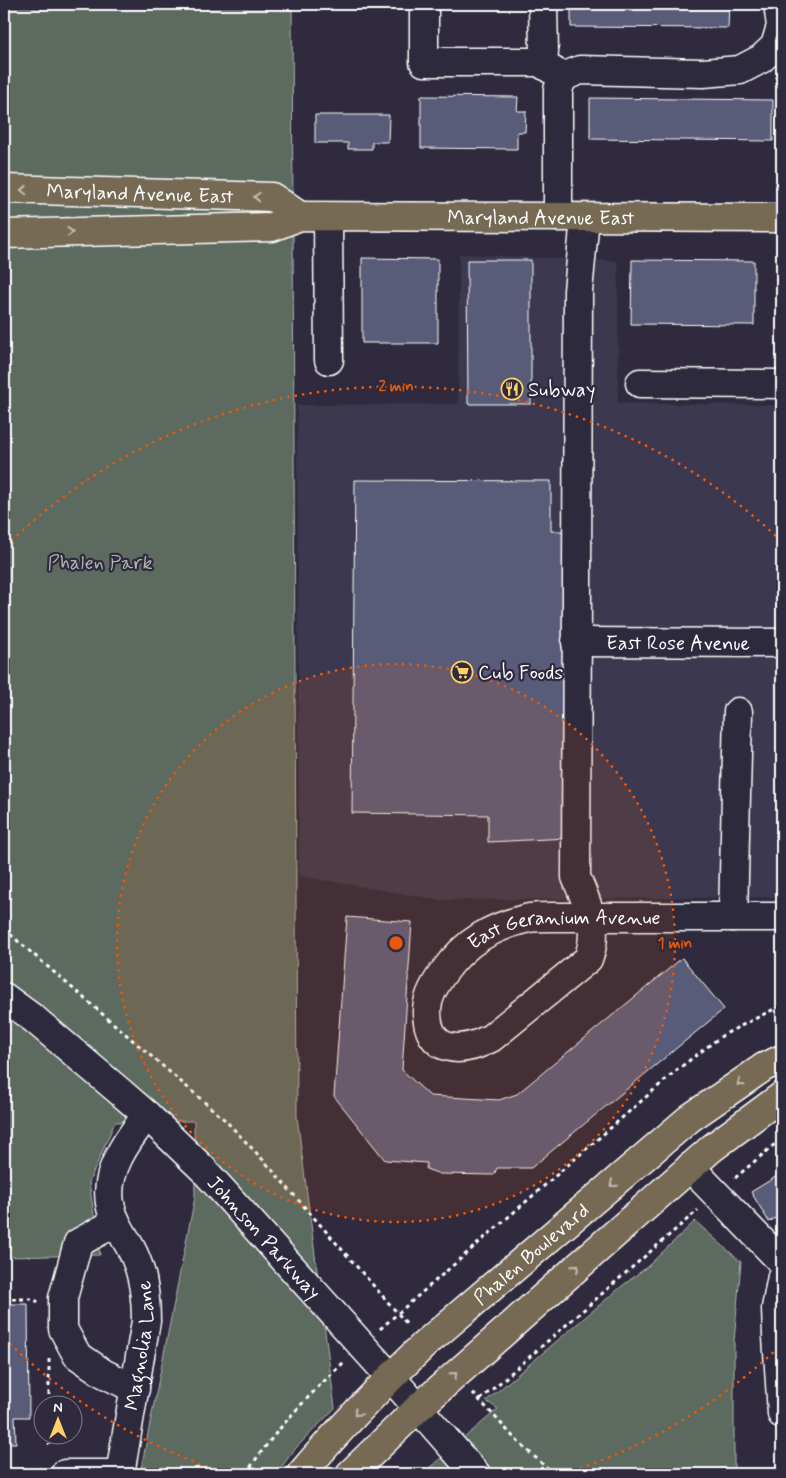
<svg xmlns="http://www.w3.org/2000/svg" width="786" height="1478" viewBox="0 0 786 1478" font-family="Mynerve,sans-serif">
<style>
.built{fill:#3b394f}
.green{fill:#5c6a61;stroke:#aeb4b0}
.building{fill:#585c79;stroke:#fff}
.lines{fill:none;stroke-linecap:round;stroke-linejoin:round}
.minor-casing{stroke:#fff;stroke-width:31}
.major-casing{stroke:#fff;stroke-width:31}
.path{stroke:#fff;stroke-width:3;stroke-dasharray:4 4;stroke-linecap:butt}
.minor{stroke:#2f2a3d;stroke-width:28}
.major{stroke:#766a54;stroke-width:28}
.oneway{stroke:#c1bcb2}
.ring{fill:none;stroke:#e8590c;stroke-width:2.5;stroke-dasharray:2.5 5}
.labels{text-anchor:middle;stroke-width:4.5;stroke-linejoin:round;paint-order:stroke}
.street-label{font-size:20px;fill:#fff;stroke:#2f2a3d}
.poi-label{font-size:20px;fill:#fff;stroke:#2f2a3d;text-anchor:start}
.park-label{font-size:20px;fill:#aeb4b0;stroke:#2f2a3d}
.centre{fill:#e8590c;stroke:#2f2a3d;stroke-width:2.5}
.ring-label{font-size:15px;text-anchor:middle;font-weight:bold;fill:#e8590c;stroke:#2f2a3d;stroke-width:4.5;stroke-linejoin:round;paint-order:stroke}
</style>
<rect width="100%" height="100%" fill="#2f2a3d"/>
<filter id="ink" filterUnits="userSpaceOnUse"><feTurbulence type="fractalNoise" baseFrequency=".02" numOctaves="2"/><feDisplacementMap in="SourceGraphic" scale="10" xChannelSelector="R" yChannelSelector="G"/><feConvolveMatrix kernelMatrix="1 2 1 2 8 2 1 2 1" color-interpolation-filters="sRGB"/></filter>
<g filter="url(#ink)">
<path class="built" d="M459,254L618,261V403L782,405V897L441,900L299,876L297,405L458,404Z"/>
<path class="green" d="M4,4H292L297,1117L335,1408L296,1448L276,1474H140L195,1197L194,1121L115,1122L89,1182L100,1255L4,1257Z
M695,1221L741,1262L734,1341V1474H422L498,1409L486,1401L622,1286L648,1266Z"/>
<path class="building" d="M571,4H729L728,28L571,27Z
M421,96L518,97L517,111H526L525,132H517V149L421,148Z
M590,98L773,100V141L590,139Z
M315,115H389L388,142H372V149H348V143H315Z
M362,258L438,259V343H362Z
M467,260H531V404H468Z
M632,260L754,261V325L631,324Z
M355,480L551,481V531H572L568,838L488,842V815L352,813Z
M781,748H782V833L779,832Z
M347,917L412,922L402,1070L430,1096L499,1100L517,1094L682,958L724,1009L531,1168H497L494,1175L440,1174L426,1169L427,1163L385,1160L334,1096Z
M782,1173V1214L769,1222L751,1192Z
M4,1304H28L29,1417H15L16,1443H4Z"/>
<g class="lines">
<g class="minor-casing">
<g id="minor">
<path d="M424,4V62H539L563,77"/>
<path d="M539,62L544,53L543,4"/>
<path d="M328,217L329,360"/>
<path d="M558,217V90L563,77L580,70L703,73L740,70L761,59L775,46L781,26L778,4"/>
<path id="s1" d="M585,218L578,291L576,877C588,906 600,929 588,959L491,1038C461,1054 427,1054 427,1011C427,998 435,984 443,973C466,941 491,927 529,918C536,917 544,917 552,917C571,917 590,917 608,917C666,917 724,917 782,917"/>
<path d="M640,383L782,384"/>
<path id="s2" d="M576,642L782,643"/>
<path d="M733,917L738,712"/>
<path id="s3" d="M4,997L34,1019L118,1090L147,1115L203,1169L403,1391L476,1474"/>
<path d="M690,1167L782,1262"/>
<path d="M116,1222L78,1243L63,1298V1329L77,1355L103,1373L135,1389"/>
<path d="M782,1276L776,1308L777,1337L782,1414"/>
<path d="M65,1474H120"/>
<path id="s4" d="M120,1474L146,1321C146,1299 144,1277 135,1257C128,1240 115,1226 111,1208C102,1174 127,1140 147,1115"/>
</g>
</g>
<g class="major-casing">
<g id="major">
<path id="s5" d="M4,189L272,197L300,216"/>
<path id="s6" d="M4,234L272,227L300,216L782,218"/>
<path id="s7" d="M301,1474C340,1428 382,1385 425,1344L690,1118L764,1067L782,1059"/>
<path d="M350,1474L418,1408L712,1148L782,1096"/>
</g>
</g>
<path class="path" d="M4,929L224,1119L266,1163L408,1325
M735,1178L782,1138
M4,1299H34L38,1302
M380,1329L678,1069L723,1035L782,1005
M49,1359V1406
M473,1393L519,1443L554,1474
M480,1400L698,1210
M49,1436V1445
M246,1474C273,1432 308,1396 344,1362"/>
<use href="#minor" class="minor"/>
<use href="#major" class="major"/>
</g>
<defs><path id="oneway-chevron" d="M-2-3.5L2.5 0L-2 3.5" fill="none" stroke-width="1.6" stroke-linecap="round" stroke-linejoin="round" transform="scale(1.25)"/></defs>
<g class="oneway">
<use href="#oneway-chevron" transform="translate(24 190) rotate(-178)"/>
<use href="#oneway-chevron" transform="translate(257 197) rotate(-178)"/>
<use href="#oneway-chevron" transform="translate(70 232) rotate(-2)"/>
<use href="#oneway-chevron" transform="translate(740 1083) rotate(146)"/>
<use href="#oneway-chevron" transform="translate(613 1184) rotate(139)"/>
<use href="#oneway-chevron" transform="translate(576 1268) rotate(-41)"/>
<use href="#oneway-chevron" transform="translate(454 1375) rotate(-42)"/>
<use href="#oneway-chevron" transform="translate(357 1413) rotate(133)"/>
</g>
</g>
<circle cx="396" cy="943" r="279" fill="#e8590c" fill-opacity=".12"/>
<g class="ring">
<circle cx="396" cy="943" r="279"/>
<path d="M779 1347A557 557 0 0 1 563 1474M229 1474A557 557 0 0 1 6 1340M6 546A557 557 0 0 1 779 539"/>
</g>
<defs>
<g id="restaurant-ring" transform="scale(1.125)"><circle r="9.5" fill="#2f2a3d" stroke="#ffd166" stroke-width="1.5"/><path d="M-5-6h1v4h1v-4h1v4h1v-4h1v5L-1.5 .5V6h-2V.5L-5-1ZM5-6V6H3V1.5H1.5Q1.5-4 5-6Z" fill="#ffd166"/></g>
<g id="supermarket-ring" transform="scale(1.125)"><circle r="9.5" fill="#2f2a3d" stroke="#ffd166" stroke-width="1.5"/><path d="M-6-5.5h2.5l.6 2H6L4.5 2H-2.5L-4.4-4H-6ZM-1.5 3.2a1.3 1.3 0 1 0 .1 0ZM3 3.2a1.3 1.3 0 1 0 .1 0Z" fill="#ffd166"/></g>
</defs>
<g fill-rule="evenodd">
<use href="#restaurant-ring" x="512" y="389"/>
<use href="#supermarket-ring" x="462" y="672"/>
</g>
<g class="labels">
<g class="street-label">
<text dy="7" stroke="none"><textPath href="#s5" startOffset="136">Maryland Avenue East</textPath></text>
<text dy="7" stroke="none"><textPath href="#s6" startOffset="539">Maryland Avenue East</textPath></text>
<text dy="7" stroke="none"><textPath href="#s2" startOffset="102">East Rose Avenue</textPath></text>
<text dy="7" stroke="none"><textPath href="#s1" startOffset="1139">East Geranium Avenue</textPath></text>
<text dy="7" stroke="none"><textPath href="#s3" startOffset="355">Johnson Parkway</textPath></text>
<text dy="7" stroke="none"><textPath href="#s7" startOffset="319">Phalen Boulevard</textPath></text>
<text dy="7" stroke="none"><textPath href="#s4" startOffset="130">Magnolia Lane</textPath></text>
</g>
<g class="poi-label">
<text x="528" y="396">Subway</text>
<text x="478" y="679">Cub Foods</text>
</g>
<g class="park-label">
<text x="100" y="569">Phalen Park</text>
</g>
</g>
<circle cx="396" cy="943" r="8" class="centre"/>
<g class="ring-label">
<text x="396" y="391">2 min</text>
<text x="675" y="948">1 min</text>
</g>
<rect width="786" height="1478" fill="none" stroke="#2f2a3d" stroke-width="20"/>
<rect x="10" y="10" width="766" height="1458" fill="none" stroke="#fff" stroke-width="2" filter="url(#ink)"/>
<g transform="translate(58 1420)"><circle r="24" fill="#2f2a3d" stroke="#827f8b"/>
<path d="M0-4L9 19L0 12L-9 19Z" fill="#ffd166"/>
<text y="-8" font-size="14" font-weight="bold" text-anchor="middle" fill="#ffffff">N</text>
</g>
</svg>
